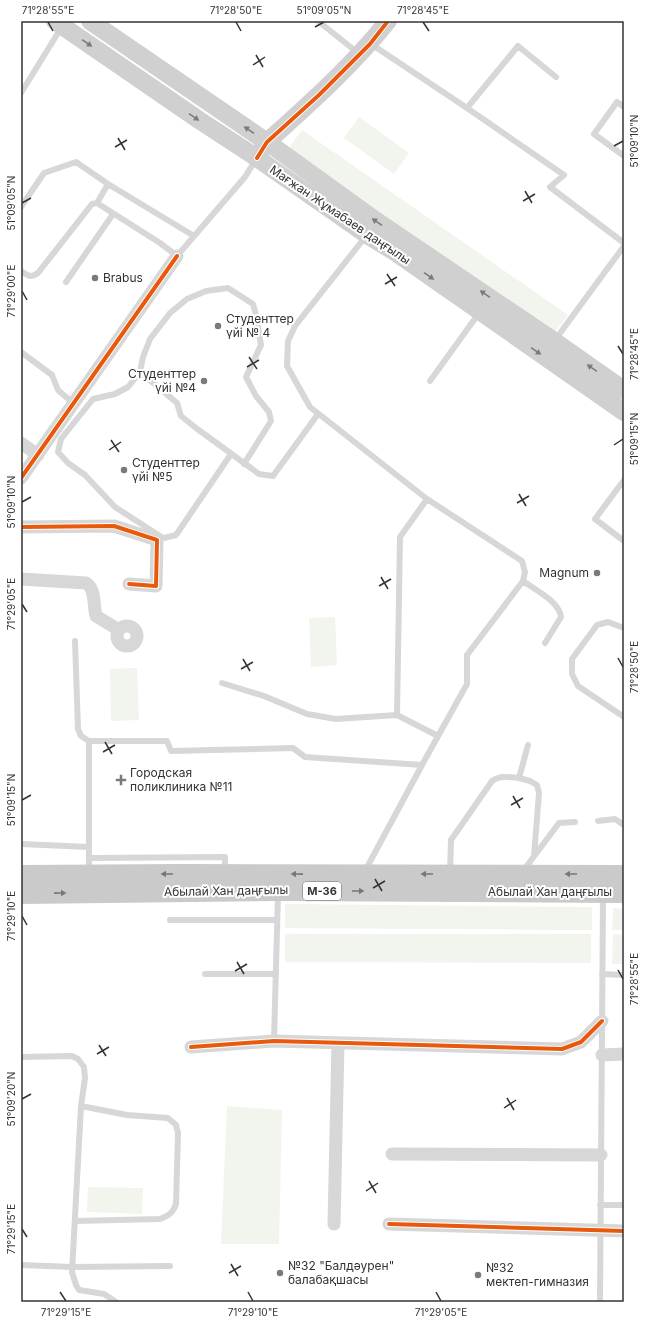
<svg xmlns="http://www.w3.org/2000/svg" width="645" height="1323" viewBox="0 0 645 1323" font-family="Inter,sans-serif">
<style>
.green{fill:#f1f5ed}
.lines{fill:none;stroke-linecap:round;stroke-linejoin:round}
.lane{stroke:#d7d7d7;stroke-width:6}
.street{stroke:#d7d7d7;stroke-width:13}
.secondary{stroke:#d0d0d0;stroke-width:18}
.primary{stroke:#cacaca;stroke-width:20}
.cycleway-casing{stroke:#fff;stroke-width:6}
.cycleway{stroke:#e8590c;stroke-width:4}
.oneway{fill:#7a7a7a}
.oneway2{fill:#777}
.ticks{fill:none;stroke:#333;stroke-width:1.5}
.poi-dot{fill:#7a7a7a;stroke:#fff;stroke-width:1.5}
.labels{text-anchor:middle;stroke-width:4;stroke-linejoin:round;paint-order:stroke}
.shield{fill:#fff;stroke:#707070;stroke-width:1}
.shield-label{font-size:11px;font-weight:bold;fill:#333}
.street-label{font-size:12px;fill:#333;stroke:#fff}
.poi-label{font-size:12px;fill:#333;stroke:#fff;text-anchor:start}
.neatline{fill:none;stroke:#333;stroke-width:1.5}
.ticks-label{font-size:10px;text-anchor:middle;fill:#333}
</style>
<rect width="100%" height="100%" fill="#fff"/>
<path class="green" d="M359,117L409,153L394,174L344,138Z
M302,130L568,315L553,334L288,149Z
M335,617L337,665L311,667L309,618Z
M137,668L139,720L111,721L110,669Z
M285,904L592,907V930L285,928Z
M613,908L624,909V930H612Z
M285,934H591V963L285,962Z
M613,934L624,935V964H612Z
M227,1106L282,1110L279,1244H221Z
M88,1187L143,1188L142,1214L87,1212Z"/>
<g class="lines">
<path class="lane" d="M318,21L358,53
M371,44L467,108L564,175L550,187L624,243
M21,93L61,28
M624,107L617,102L594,134L624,156
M467,108L518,46L556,77
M108,184L194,236
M21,207L44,173L76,162L108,184L97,203
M21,271C28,276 31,278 38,273L92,204L97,203L160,243L177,256L245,177L256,159
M66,282L113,214
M555,340L624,246
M21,352L52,375L58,390L74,404
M140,372L128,387L115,394L93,399L61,439L58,452L68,463L85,475L115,507L163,538
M430,381L479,313
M244,464L271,421L269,412L256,396L246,377L261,345L256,315L253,304L228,288L206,291L187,299L170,313L150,339L143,357L140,372L177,403L181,416L196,428L259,474L273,476L318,414
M624,480L595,519L624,541
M427,499L400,537L397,715L438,736
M160,539L176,535L231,454
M523,581C535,590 559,601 561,617L545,643
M624,628L608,622L597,625L572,659V674L578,686L624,717
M75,641L78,729L81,736L89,741
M222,683L264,696L307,714L336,719L397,715
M519,778L530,781L537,785L539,793L534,856
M598,821L615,819L624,825
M21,844L89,847
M89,858L225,857V872
M365,871L422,765L467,684V655L523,581L525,572L522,561L427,499L310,407L287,366L288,341L295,326L366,236
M523,871L559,823L575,822
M89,872V741H167L171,751L293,748L305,757L422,765
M450,873L451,840L492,781C500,775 509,777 519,778L528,745
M170,920H277
M205,974H276
M602,974L624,975
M274,1041L278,894
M21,1057L72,1056L78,1059L84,1067L85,1078L81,1106L72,1272L76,1285L79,1290L104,1294L116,1302
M600,1205H624
M75,1221L160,1219C168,1216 173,1213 176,1204L178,1133L176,1125L168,1118L127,1115L81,1106
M21,1265L72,1267L170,1266
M600,1302L603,896"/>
<path class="street" d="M21,443L38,455
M21,478L177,256
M21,527L114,526L157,540L156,586L129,584
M21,579L86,583C96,589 93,605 96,616L119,630
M117 636a10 10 0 1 1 20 0a10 10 0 1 1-20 0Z
M191,1047L274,1041L562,1049L581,1042L602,1021
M602,1055L624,1054
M392,1154L601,1155
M334,1224L338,1043
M389,1224L624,1231"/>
<path class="secondary" d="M55,21L199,120L257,158L367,235L395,252L624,412
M90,21L267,142L375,220L554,341L624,390
M260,152L267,142C309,104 352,66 388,21"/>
<path class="primary" d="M21,875L182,874L624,875
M21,894L278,891L624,893"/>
<g class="cycleway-casing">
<path id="cycleway" d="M257,158L267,142L319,95L370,44L388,21
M21,478L177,256
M21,527L114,526L157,540L156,586L129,584
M191,1047L274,1041L562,1049L581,1042L602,1021
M389,1224L624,1231"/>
</g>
<use href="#cycleway" class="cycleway"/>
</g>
<defs><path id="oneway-solid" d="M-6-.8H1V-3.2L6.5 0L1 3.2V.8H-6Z"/></defs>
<g class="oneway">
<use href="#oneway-solid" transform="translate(87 43) rotate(35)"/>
<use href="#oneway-solid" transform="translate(194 117) rotate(34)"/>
<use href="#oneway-solid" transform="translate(249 130) rotate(-146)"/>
<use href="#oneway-solid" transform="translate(377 222) rotate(-145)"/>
<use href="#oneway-solid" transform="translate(429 276) rotate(35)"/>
<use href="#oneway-solid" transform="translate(485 294) rotate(-146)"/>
<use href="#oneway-solid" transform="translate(536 351) rotate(35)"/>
<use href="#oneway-solid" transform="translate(592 368) rotate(-145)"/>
</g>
<g class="oneway2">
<use href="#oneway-solid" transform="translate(167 874) rotate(180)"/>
<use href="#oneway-solid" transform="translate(297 874) rotate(-179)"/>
<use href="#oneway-solid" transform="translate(427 874) rotate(180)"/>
<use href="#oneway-solid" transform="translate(571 874) rotate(-180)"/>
<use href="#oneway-solid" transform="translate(358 891)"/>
<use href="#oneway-solid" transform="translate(60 893) rotate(-1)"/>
</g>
<path class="ticks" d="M48,22L53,31M236,22L241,31M423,22L429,31M315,27L324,22M256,55L263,67M253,65L265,57M118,138L125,150M614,146L623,141M115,147L127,140M525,191L532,203M523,201L535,194M22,203L31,198M387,274L395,286M385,284L397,277M22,291L27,300M618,346L623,354M249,357L257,369M247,367L259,360M111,440L119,452M614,445L623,439M109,450L121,442M519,494L526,506M22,502L31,497M517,503L529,496M381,577L388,589M379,586L391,579M22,604L27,612M618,658L623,667M243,659L250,671M241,669L253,662M105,742L112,754M103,752L115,745M513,796L520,808M22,800L31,795M511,805L523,798M375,879L382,891M373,888L385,881M22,916L27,925M237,962L244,974M618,970L623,979M235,971L247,964M99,1045L106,1056M97,1054L109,1047M507,1098L514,1110M22,1099L31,1094M504,1108L516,1100M369,1181L376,1193M366,1191L378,1183M22,1229L27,1237M231,1264L238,1276M229,1273L241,1266M60,1292L66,1301M248,1292L253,1301M436,1292L441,1301"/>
<g class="poi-dot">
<circle cx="95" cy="278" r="4"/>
<circle cx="218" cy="326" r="4"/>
<circle cx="204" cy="381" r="4"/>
<circle cx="124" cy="470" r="4"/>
<circle cx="597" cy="573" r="4"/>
<path d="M119 774h4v4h4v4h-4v4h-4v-4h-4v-4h4z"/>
<circle cx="280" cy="1273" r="4"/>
<circle cx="478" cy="1275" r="4"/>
</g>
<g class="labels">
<rect class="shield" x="303" y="882" width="38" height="18" rx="3"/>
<g class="shield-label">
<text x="322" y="895">M-36</text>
</g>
<g class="street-label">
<text transform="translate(340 215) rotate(34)" y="4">Мағжан Жұмабаев даңғылы</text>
<text transform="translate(226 891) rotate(-1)" y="4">Абылай Хан даңғылы</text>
<text x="550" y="896">Абылай Хан даңғылы</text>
</g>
<g class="poi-label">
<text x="103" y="282">Brabus</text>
<text x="226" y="323">Студенттер<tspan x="226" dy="14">үйі № 4</tspan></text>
<text x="196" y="378" text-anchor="end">Студенттер<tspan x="196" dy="14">үйі №4</tspan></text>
<text x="132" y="467">Студенттер<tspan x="132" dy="14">үйі №5</tspan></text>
<text x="589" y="577" text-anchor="end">Magnum</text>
<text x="130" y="777">Городская<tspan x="130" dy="14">поликлиника №11</tspan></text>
<text x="288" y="1270">№32 "Балдәурен"<tspan x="288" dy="14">балабақшасы</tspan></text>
<text x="486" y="1272">№32<tspan x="486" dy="14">мектеп-гимназия</tspan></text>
</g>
</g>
<rect width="645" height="1323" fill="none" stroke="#ffffff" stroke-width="44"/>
<rect x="22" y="22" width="601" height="1279" class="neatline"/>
<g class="ticks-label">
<text x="48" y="14">71°28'55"E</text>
<text x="236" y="14">71°28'50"E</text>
<text x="324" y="14">51°09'05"N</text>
<text x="423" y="14">71°28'45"E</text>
<text transform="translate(634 141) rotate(-90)" y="4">51°09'10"N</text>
<text transform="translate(11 203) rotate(-90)" y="4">51°09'05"N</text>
<text transform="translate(11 291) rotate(-90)" y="4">71°29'00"E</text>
<text transform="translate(634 354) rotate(-90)" y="4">71°28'45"E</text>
<text transform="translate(634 439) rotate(-90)" y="4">51°09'15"N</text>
<text transform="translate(11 502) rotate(-90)" y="4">51°09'10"N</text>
<text transform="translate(11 604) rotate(-90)" y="4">71°29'05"E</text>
<text transform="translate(634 667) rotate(-90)" y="4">71°28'50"E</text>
<text transform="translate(11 800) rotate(-90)" y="4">51°09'15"N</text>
<text transform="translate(11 916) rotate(-90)" y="4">71°29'10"E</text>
<text transform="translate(634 979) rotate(-90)" y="4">71°28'55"E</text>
<text transform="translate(11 1099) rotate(-90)" y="4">51°09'20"N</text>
<text transform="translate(11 1229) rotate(-90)" y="4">71°29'15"E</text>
<text x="66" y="1316">71°29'15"E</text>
<text x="253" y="1316">71°29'10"E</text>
<text x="441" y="1316">71°29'05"E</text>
</g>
</svg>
